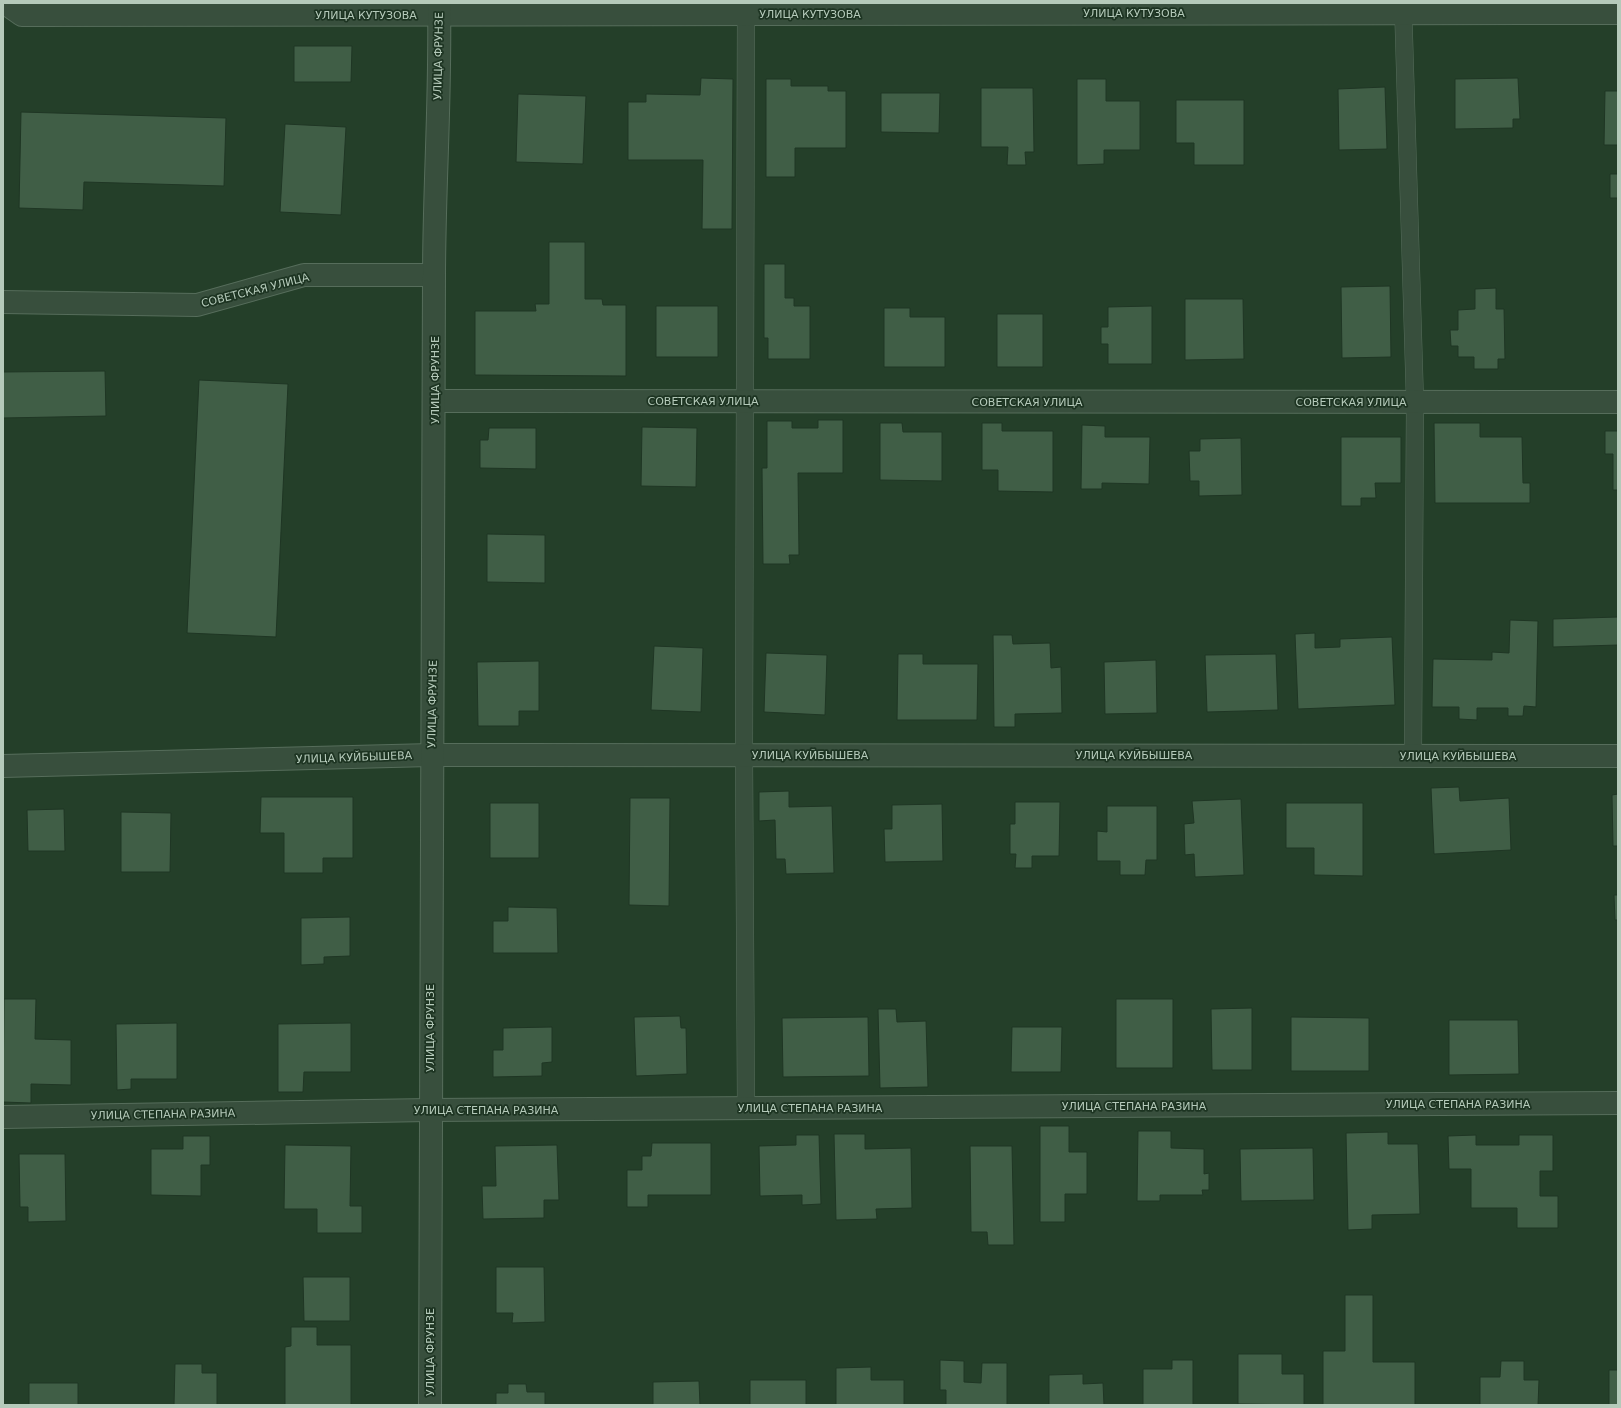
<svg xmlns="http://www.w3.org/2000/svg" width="1621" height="1408" viewBox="0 0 1621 1408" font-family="'DejaVu Sans',sans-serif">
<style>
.building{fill:#405e46;stroke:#1f3624}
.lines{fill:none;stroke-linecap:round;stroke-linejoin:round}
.service-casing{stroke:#566d5b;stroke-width:18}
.minor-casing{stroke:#566d5b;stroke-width:24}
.tertiary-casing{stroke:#566d5b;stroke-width:24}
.service{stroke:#384f3d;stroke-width:17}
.minor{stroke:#384f3d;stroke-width:22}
.tertiary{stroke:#384f3d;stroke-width:22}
.labels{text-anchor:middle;stroke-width:3.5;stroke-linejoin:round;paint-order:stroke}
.street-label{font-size:11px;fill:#b5caba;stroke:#1d3422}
</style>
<rect width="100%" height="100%" fill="#243f29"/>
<path class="building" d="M294,46H352L351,82H294Z
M701,78L733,79L732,229H702L703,160H628V102H646V94L700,95Z
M1518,78L1520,119H1513V128L1455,129V79Z
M766,79H791V86H828V91H846V148H795V177H766Z
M1077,79H1106V101H1140V150H1104V164L1077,165Z
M1385,87L1387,149L1339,150L1338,89Z
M981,88H1033L1034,152H1025L1026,165H1007L1008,147H981Z
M1605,91H1618V145H1604Z
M881,93H940L939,133L881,132Z
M518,94L586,96L583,164L516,162Z
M1176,100H1244V165H1194V143H1176Z
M21,112L226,118L224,186L84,182L83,210L19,208Z
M285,124L346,127L341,215L280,212Z
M1610,174H1618V198H1610Z
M549,242H585V299H602L603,305H626V376L475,375V311H536L535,304H549Z
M764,264H785V298H794V306H810V359H768V338H764Z
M1390,286L1391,357L1342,358L1341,287Z
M1496,288V309H1504L1505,359H1498V369H1474V357H1458V346H1451L1450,330H1458V310L1475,309V289Z
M1185,299H1243L1244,359L1185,360Z
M656,306H718V357H656Z
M1152,306V364H1108V344H1101V327H1108V307Z
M884,308H910V317H945V367H884Z
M997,314H1043V367H997Z
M105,371L106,416L3,418V372Z
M199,380L288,384L276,637L187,633Z
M818,420H843V473H798L799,555H789L790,564H763L762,468H767V421H792V428H818Z
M880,423H902L903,432H942V481L880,480Z
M982,423H1002V431H1053V492L998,491V470H982Z
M1434,423H1480V437H1522L1523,483H1530V503H1435Z
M1082,425L1105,426V437H1150L1149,484L1102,483V489H1081Z
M642,427L697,428L696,487L641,486Z
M489,428H536V469L480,468V440H488Z
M1605,431H1618V490H1613V454H1605Z
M1341,437H1401V483H1375L1376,498H1361V506H1341Z
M1241,438L1242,495L1199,496V481H1190L1189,451H1200V439Z
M487,534L545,535V583L487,582Z
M1618,617V645L1553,647V619Z
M1510,620L1538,621L1536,707L1524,706L1523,716H1508V708H1477V720L1459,719V707H1432L1433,659L1492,660V652L1509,653Z
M1315,633V648L1340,647V639L1392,637L1395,705L1298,709L1295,634Z
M993,635H1012L1013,644L1050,643L1051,668L1061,667L1062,713L1015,714V727H994Z
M654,646L703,648L701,712L651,710Z
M766,653L827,655L825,715L764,712Z
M898,654H923V664H978L977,720H897Z
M1276,654L1278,710L1207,712L1205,655Z
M1156,660L1157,713L1105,714L1104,662Z
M539,661V711H519V726H478L477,662Z
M1459,787L1460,801L1509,798L1511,850L1434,854L1431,788Z
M789,791V807L832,806L834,873L786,874L785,859H776L775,820L759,821V792Z
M1618,794V846H1613L1612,795Z
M261,797H353V858H323V873H284V833H260Z
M630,798H670L669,906L629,905Z
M1241,799L1244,875L1195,877L1194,854L1185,855L1184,824L1194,823L1192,801Z
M1015,802H1060L1059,856H1032V868H1015L1016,854H1010V824H1015Z
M490,803H539V858H490Z
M1286,803H1363V876L1314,875V848H1286Z
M942,804L943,861L885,862L884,829H892V805Z
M1107,806H1157V860H1146L1145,875H1120V861H1097V831L1107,832Z
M64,809L65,851H28L27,810Z
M121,812L171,813L170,872H121Z
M1614,895H1618V920H1615Z
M508,907L557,908L558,953H493V921H508Z
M350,917V956L324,957V964L301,965V918Z
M4,999H36L35,1039L71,1040V1085L31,1084V1103L3,1102Z
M1116,999H1173V1068H1116Z
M1252,1008V1070H1212L1211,1009Z
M878,1009H896L897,1022L926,1021L928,1087L880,1088Z
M680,1016L681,1028H686L687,1074L636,1076L634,1017Z
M868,1017L869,1076L783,1077L782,1018Z
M1291,1017L1369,1018V1071H1291Z
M1449,1020H1518L1519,1074L1449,1075Z
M177,1023V1079H131V1089L117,1090L116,1024Z
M351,1023V1072H304L303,1092H278V1024Z
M552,1027V1062L542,1063V1076L493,1077V1050H503V1028Z
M1012,1027H1062L1061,1072H1011Z
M1040,1126H1069V1152H1087V1194H1065V1222H1040Z
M1138,1131H1171V1148L1204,1149V1174L1209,1173V1190H1202L1203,1195H1160V1201H1137Z
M1388,1132V1144H1418L1420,1214L1372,1215V1229L1348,1230L1346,1133Z
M834,1134H865V1149L911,1148L912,1208L876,1209L877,1219L836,1220Z
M796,1135H819L821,1204L802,1205V1195L760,1196L759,1146L796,1145Z
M1476,1135V1145H1519V1135H1553V1171H1540V1196H1558V1228H1517V1208H1471V1169H1449L1448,1136Z
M183,1136H210V1165H201V1196L151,1195V1149H183Z
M652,1143H711V1195H648V1207H627V1170H642V1156H651Z
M285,1145L351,1146L350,1206H362V1233H317V1209H284Z
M557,1145L559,1200H544V1218L483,1219L482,1186H496L495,1146Z
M970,1146H1012L1014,1245H988L987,1232H971Z
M1313,1148L1314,1200L1241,1201L1240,1149Z
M19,1154H65L66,1221L28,1222V1207H20Z
M496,1267H544L545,1322L512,1323L513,1313H496Z
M303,1277H350V1321H304Z
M1345,1295H1373V1362H1415V1405H1323V1351H1345Z
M291,1327H317V1345H351V1405H285V1347L291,1346Z
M1238,1354H1282V1374H1304V1405L1238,1404Z
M940,1360L964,1361V1382L981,1383L982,1363H1007V1405H946V1390H940Z
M1172,1360H1193V1405H1143V1369H1172Z
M1501,1361H1524V1380H1539L1538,1405H1480V1377H1500Z
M175,1364H202V1373H217V1405H174Z
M871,1367V1380H904V1405H836V1368Z
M1609,1370H1618V1405H1609Z
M1083,1374V1384L1103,1383L1104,1405H1049V1375Z
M750,1380H806V1405H750Z
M699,1381L700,1405H653V1382Z
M29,1383H78V1405H29Z
M508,1384H526L527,1392H545V1405H496V1393H508Z"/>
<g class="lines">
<g class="service-casing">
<path id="service" d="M746,3L744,755L746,1108
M1403,3L1415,402L1413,756"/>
</g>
<g class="minor-casing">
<path id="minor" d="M5,3L22,15L1618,13
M3,302L197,305L304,275H434
M435,401L1618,402
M3,766L431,755L1618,756
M3,1117L429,1110L1618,1103"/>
</g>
<g class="tertiary-casing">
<path id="tertiary" d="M430,1405C429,1029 434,653 434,278C434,186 441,95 439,3"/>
</g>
<use href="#service" class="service"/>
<use href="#minor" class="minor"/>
<use href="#tertiary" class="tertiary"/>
</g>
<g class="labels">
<g class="street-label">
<text x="1134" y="17">УЛИЦА КУТУЗОВА</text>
<text x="810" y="18">УЛИЦА КУТУЗОВА</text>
<text x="366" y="19">УЛИЦА КУТУЗОВА</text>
<text transform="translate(438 56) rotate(-89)" y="4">УЛИЦА ФРУНЗЕ</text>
<text transform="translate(255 290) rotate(-14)" y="4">СОВЕТСКАЯ УЛИЦА</text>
<text transform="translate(435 380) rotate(-90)" y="4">УЛИЦА ФРУНЗЕ</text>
<text x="703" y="405">СОВЕТСКАЯ УЛИЦА</text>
<text x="1027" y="406">СОВЕТСКАЯ УЛИЦА</text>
<text x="1351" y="406">СОВЕТСКАЯ УЛИЦА</text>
<text transform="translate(432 704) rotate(-89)" y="4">УЛИЦА ФРУНЗЕ</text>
<text x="810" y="759">УЛИЦА КУЙБЫШЕВА</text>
<text x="1134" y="759">УЛИЦА КУЙБЫШЕВА</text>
<text x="1458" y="760">УЛИЦА КУЙБЫШЕВА</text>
<text transform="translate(354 757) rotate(-2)" y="4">УЛИЦА КУЙБЫШЕВА</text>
<text transform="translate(430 1028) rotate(-90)" y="4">УЛИЦА ФРУНЗЕ</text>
<text x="1458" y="1108">УЛИЦА СТЕПАНА РАЗИНА</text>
<text x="1134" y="1110">УЛИЦА СТЕПАНА РАЗИНА</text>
<text x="810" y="1112">УЛИЦА СТЕПАНА РАЗИНА</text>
<text x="486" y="1114">УЛИЦА СТЕПАНА РАЗИНА</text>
<text transform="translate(163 1114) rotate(-1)" y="4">УЛИЦА СТЕПАНА РАЗИНА</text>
<text transform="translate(430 1352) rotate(-90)" y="4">УЛИЦА ФРУНЗЕ</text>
</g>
</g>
<rect width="1621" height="1408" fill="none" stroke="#b5caba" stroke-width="8"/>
</svg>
